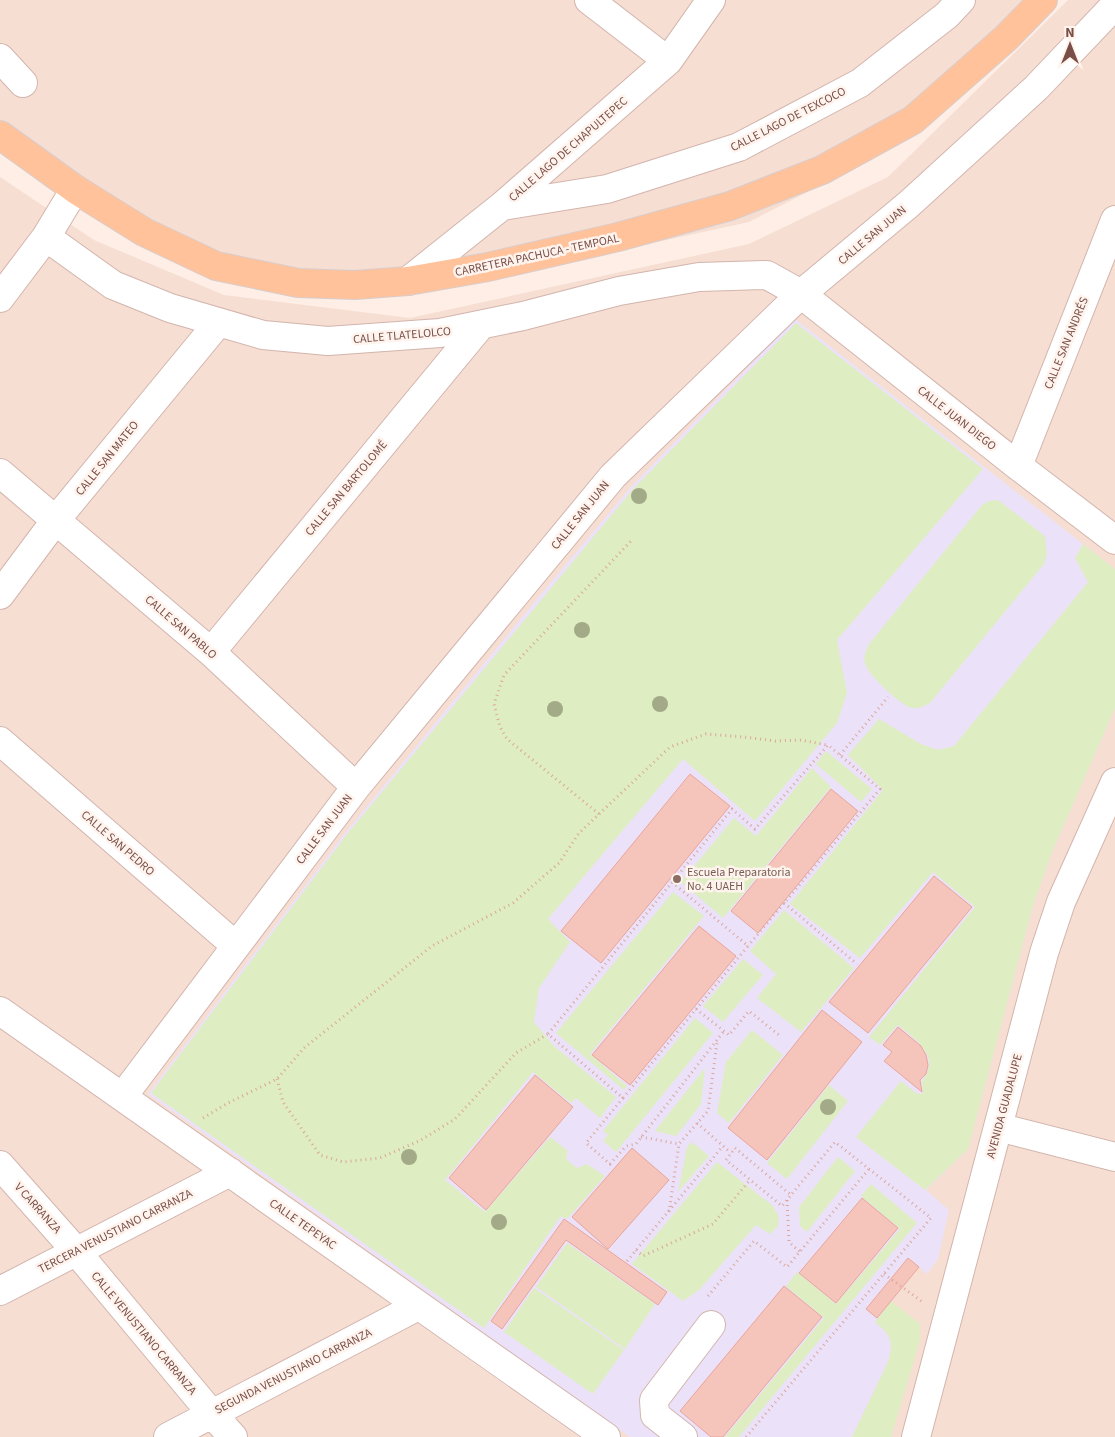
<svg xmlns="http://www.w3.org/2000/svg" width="1115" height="1437" viewBox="0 0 1115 1437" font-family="'Source Sans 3',sans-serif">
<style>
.residential{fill:#f6ded3}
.education{fill:#ebe2fa}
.green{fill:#deedc2}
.building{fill:#f5c4bb;stroke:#e9a59a}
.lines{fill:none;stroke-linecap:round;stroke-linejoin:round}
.minor-casing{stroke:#d3b5ad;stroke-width:30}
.major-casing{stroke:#d9cdcc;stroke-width:30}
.path{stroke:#dba69d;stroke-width:3;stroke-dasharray:1 4;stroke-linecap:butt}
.minor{stroke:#fff;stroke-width:28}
.major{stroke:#ffc29b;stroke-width:28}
.tree{fill:#a3aa87}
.education-dot{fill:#8d6e63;stroke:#fff4ed;stroke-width:2}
.labels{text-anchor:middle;stroke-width:5;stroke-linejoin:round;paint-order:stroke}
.street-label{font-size:12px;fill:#794e48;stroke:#fff4ed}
.education-label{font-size:12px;fill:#785e54;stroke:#fff4ed;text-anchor:start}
</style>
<rect width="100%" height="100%" fill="#feeee5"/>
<path class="residential" d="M0,0H1022L872,159L749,222L419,294L238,286L108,225L0,153Z
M1068,0H1115V1437H587L0,1024V177L94,240L224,295L410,318L749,244L888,177Z
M0,1027L579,1437H0Z"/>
<path class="education" d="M795,319L1115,569V708L1052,852L1033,905L968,1149L926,1190L949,1210L938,1259L927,1274L919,1267L875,1322L885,1331L891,1340V1350L888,1362L852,1437H630L148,1094L346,832L537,599L631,487Z"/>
<path class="green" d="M796,323L983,469L837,640L847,693L837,723L755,821L683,759L548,919L570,942L539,988L534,1022L554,1046L616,1097L600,1118L576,1098L571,1103L533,1072L445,1180L485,1212L550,1137L568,1151L566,1159L577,1168L587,1164L605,1176L568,1218L560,1217L484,1328L151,1093L348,833L633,489Z
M998,500L1045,536L1047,554L1044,564L930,703C924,706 919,709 912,708C901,706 866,673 865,663C863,656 866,651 869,644L982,505L989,501Z
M1083,544L1115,569V708L1052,852L1033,905L968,1149L925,1190L856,1137L901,1081L916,1093L923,1094L922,1081C942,1056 916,1040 898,1025L880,1045L869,1037L975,907L933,872L860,958L790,904L883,790L848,755L879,719L921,744L938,750L954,746L1088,582L1075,558Z
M826,751L872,789L861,802L816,764Z
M812,768L831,787L723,918L681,882L734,818L756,836Z
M673,892L704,916L590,1054L627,1086L624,1090L556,1033Z
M784,910L854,968L801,1032L757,998L776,974L750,951Z
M743,959L763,975L723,1022L703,1006Z
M695,1018L713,1033L616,1152L603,1141L608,1135L603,1131Z
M752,1030L783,1055L729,1123L717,1113L726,1062Z
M705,1068L701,1104L676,1136L655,1131Z
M829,1085L848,1101L787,1179L767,1163Z
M692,1142L709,1156L678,1192L687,1147Z
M838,1157L855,1171L807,1232L800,1226L799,1207Z
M717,1162L773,1206L779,1217L778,1226L770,1234L756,1225L699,1290L683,1301L632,1264Z
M871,1184L917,1223L739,1437H725L824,1318L786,1286L797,1272L836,1304L900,1229L861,1196Z
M567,1243L655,1304L625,1349L536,1287Z
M534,1288L624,1350L593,1394L504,1332Z
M891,1301L920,1324V1340L891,1437H852L888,1362C894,1341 891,1335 875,1322Z"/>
<path class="building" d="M690,774L730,806L601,963L561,931Z
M831,789L858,811L758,933L731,911Z
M934,876L972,907L868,1033L829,1002Z
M699,926L736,956L630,1085L592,1055Z
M822,1010L862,1042L767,1160L728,1128Z
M898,1027L921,1046L926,1055L928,1065L926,1074L920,1080L922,1092L884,1061L892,1052L883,1045Z
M535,1075L573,1107L486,1210L449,1178Z
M632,1148L669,1180L608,1249L572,1217Z
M862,1198L898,1228L836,1303L799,1273Z
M564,1219L667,1292L658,1305L566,1240L502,1329L491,1321Z
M908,1258L919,1267L877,1318L866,1309Z
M784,1286L822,1317L723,1437H711L680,1411Z"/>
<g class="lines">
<g class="minor-casing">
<path id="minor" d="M589,0L668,61
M0,58L23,83
M502,206L607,189L739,147L860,83L947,15L961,0
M46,237L113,285L170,308L263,335L328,341L440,333L523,316L619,291L699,277L767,275L801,294L1018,466L1115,540
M408,281L502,206L668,61L711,0
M0,298L46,237L75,189
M1018,466L1115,220
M0,473L211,652L356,787
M0,595L55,521L218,323
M211,652L481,325
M0,741L236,946
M0,1011L606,1437
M123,1096L356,787L613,476L801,294L909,204L1036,88L1115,5
M998,1127L1115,1157
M0,1165L76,1251L211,1413L233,1437
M0,1291L230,1172
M168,1437L418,1306
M683,1437L655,1415L654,1400L711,1325
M916,1437L1044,953L1061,902L1115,782"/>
</g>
<g class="major-casing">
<path id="major" d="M0,135L75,189L144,232L216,266L298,283L355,285L408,281L488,267L618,237L730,206L822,170L913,120L1006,38L1043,0"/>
</g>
<path class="path" d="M840,755L888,697
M599,814L507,739L500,727L494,704L504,675L632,540
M672,882L748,946L623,1098L548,1034L732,809L755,829L828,745L880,789L748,946
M784,903L857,964
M696,1009L729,1035L749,1011L779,1035
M277,1079L283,1102L320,1155L343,1162L380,1158L421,1140L455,1119L516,1053L548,1034
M623,1098L586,1143L610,1164L626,1146L636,1144L724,1031
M203,1118L228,1103L277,1079L304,1048L432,946L513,903L559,863L579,833L670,747L706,734L744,737L775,741L801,740L827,745
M697,1123L731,1153
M641,1137L679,1144
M735,1148L791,1195L782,1206L726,1160Z
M787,1200L789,1242L800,1252
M669,1212L679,1144L708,1111L717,1042
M636,1250L643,1256L713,1224L750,1180
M627,1261L723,1146
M884,1274L924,1303
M708,1296L754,1241L787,1267L869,1169
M746,1437L931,1218L835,1142L791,1195"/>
<use href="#minor" class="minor"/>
<use href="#major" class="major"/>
</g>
<g class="tree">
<circle cx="639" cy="496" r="8"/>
<circle cx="582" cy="630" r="8"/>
<circle cx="660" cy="704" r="8"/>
<circle cx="555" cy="709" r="8"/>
<circle cx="828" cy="1107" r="8"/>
<circle cx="409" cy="1157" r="8"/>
<circle cx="499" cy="1222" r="8"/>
</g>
<circle class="education-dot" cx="677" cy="879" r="5"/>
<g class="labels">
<g class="street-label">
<text transform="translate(788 119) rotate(-27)" y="4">CALLE LAGO DE TEXCOCO</text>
<text transform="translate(568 149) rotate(-41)" y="4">CALLE LAGO DE CHAPULTEPEC</text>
<text transform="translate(872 235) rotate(-40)" y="4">CALLE SAN JUAN</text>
<text transform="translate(537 255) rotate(-12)" y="4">CARRETERA PACHUCA - TEMPOAL</text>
<text transform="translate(402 335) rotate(-5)" y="4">CALLE TLATELOLCO</text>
<text transform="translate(1066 343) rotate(-68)" y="4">CALLE SAN ANDRÉS</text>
<text transform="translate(957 418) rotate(38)" y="4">CALLE JUAN DIEGO</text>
<text transform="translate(107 458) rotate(-51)" y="4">CALLE SAN MATEO</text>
<text transform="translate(346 488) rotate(-50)" y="4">CALLE SAN BARTOLOMÉ</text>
<text transform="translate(580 515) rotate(-51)" y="4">CALLE SAN JUAN</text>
<text transform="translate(181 627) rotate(41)" y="4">CALLE SAN PABLO</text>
<text transform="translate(324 829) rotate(-53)" y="4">CALLE SAN JUAN</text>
<text transform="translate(118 843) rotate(41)" y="4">CALLE SAN PEDRO</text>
<text transform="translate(1004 1106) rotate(-75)" y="4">AVENIDA GUADALUPE</text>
<text transform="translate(38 1208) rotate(48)" y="4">V CARRANZA</text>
<text transform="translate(303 1224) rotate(35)" y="4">CALLE TEPEYAC</text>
<text transform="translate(115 1231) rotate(-27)" y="4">TERCERA VENUSTIANO CARRANZA</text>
<text transform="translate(144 1333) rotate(50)" y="4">CALLE VENUSTIANO CARRANZA</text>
<text transform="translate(293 1371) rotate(-27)" y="4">SEGUNDA VENUSTIANO CARRANZA</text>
</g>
<g class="education-label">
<text x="687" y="876">Escuela Preparatoria<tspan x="687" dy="14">No. 4 UAEH</tspan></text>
</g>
</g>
<g transform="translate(1070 45)" stroke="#fff4ed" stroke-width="4" paint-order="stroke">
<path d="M0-4L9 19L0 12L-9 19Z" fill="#794e48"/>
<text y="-8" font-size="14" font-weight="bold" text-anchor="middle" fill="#794e48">N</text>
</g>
</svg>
